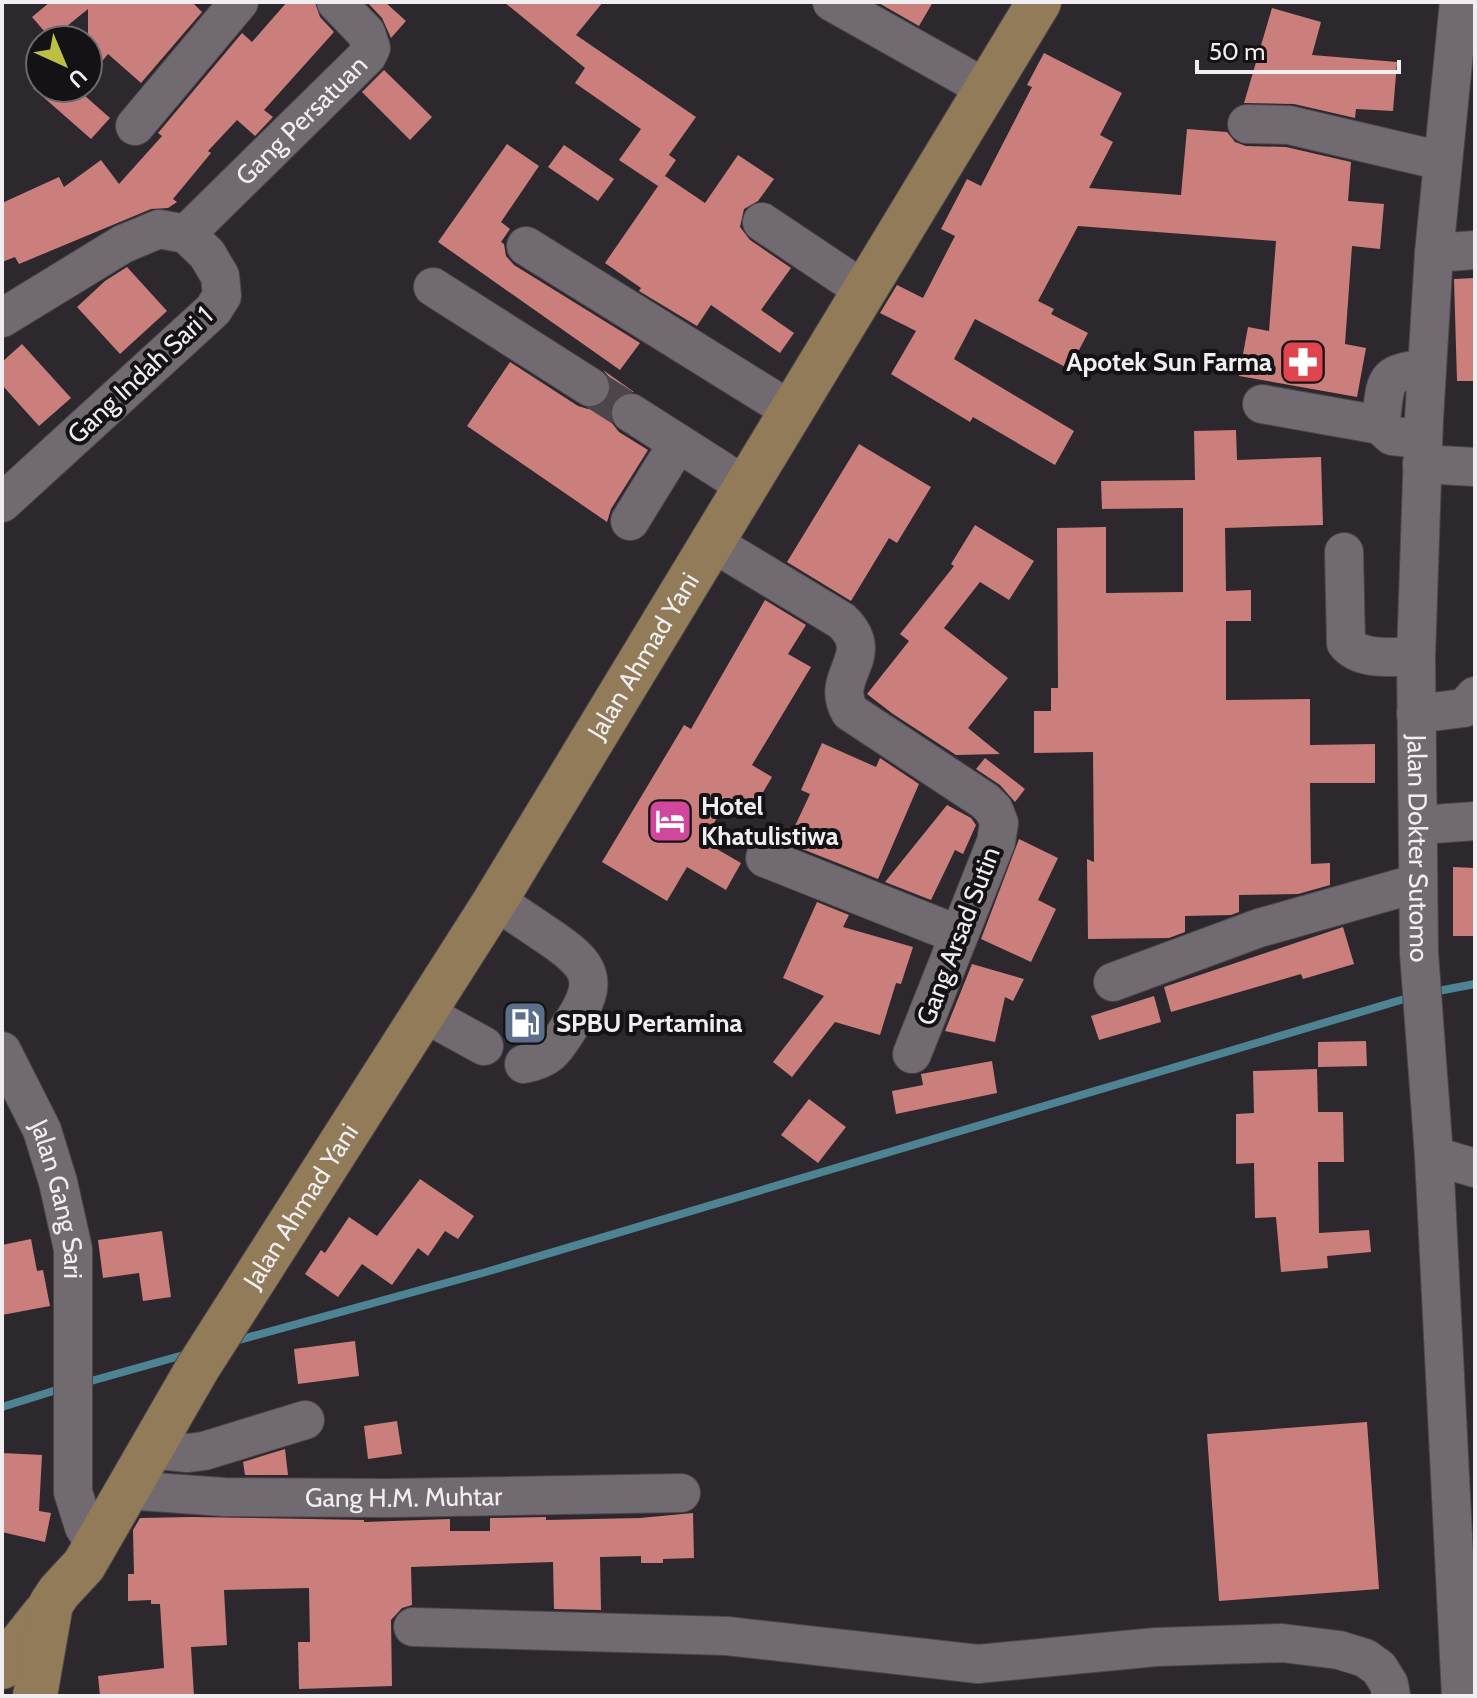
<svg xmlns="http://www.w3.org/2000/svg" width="1477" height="1698" viewBox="0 0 1477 1698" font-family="Cabin,sans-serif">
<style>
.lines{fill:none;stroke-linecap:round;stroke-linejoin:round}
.stream{stroke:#4d8493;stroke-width:8}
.building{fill:#ca7f7c}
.minor-tunnel{stroke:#4a464b;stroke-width:38;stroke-dasharray:38 19;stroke-linecap:butt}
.minor-casing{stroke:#4a464b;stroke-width:40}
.major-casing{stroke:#4a464b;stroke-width:46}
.minor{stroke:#716b71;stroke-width:38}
.major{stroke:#917b58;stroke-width:44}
.labels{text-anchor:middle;stroke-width:8;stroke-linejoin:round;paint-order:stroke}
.street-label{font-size:26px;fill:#f1eef2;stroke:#141214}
.poi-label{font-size:26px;font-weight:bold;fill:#f1eef2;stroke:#141214;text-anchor:start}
</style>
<rect width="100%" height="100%" fill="#2d282e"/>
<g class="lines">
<path class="stream" d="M1433,992L1475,984
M235,1341L486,1272L1411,997
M84,1383L187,1354
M2,1407L63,1388"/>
</g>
<path class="building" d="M50,2H192L202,12L141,83L108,54L88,78V9L51,39L32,17Z
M287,2H315L320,17L334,32L264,110L273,117L255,136L237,120L208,151L211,153L173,199L177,202L168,208L151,209L19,264L15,257L2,262V203L59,177L64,187L101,160L119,184L162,136L158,133L242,33L252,42Z
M367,2H385L406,21L391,38L382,18Z
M504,2H603L576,35L696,117L669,155L676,160L658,186L619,160L641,129L575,83L585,68Z
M877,2H933L919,26Z
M1272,8L1321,22L1312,55L1397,62L1393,111L1356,109L1355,118L1294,104L1244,103Z
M1044,53L1122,93L1100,135L1113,142L1089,188L1181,195L1187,129L1227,132L1235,142L1246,146L1286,147L1351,162L1348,201L1384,204L1380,249L1352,246L1345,344L1366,348L1357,397L1239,376L1248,327L1269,331L1276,241L1078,226L1038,301L1054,309L1051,314L1088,333L1069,369L975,319L954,359L1074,431L1055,465L973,417L970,422L891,374L916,331L880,313L897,285L923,298L955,236L941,229L967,179L981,186L1032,87L1027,85Z
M384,70L432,117L410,140L362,92Z
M33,88H76L110,118L91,139Z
M507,144L539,166L501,222L510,229L501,242L504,244L506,256L514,265L640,343L620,370L438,242Z
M564,145L614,179L598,201L548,167Z
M738,155L774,179L758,201L744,209L740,227L750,240L791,268L761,310L794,333L780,353L711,305L697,326L639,291L641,288L605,263L665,176L705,203Z
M127,267L167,311L120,354L77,307L105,281Z
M1475,278V381H1457L1454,279Z
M22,344L71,398L39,426L2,385V362Z
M510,362L578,406L588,409L599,407L609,398L612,387L610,378L603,370L634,392L622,393L613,401L609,411L611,422L619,432L648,450L611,509L607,522L467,426Z
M1236,430L1237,460L1321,457L1323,525L1225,528L1226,591L1251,590V621H1226V700L1310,699V745L1375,744V783H1310L1311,864L1330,863V885L1298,894L1239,895V912L1231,915L1185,916V932L1169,938L1088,939L1087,859L1094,862L1093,752L1034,753V711H1051V688H1058L1057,528L1106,527V593L1183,592V508L1102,509L1101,481L1195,480L1194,431Z
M859,444L931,487L897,543L889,538L851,601L787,562Z
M975,525L1034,561L1009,600L980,582L944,628L1008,678L968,728L1000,754L956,755L893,714L867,694L909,641L900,634L954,566L951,564Z
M765,600L806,625L788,654L811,667L752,765L772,777L752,811L729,798L703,841L741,863L726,890L687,867L667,901L602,862L684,725L691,729Z
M822,743L876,767L880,758L919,784L878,879L787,843L810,794L801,790Z
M985,758L1025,789L1015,802L1000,785L976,769Z
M947,805L971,818L976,825L963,854L955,850L931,900L885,882Z
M1019,839L1058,858L1038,900L1056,909L1031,962L981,939Z
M1453,867L1475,868V936H1453Z
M817,902L849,915L843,927L913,947L901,984L896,983L880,1035L835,1022L792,1077L773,1062L824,996L783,978Z
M1343,927L1354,964L1303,979L1301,974L1171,1012L1164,987Z
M972,964L1024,979L1013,1001L1005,997L995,1042L945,1031Z
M1154,996L1161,1022L1099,1040L1091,1016Z
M1366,1041L1367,1066L1318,1067V1042Z
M992,1061L997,1093L896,1114L892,1091L923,1085L921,1074Z
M1317,1069L1318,1112H1343L1344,1162H1318L1319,1233L1369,1230L1371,1252L1327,1256L1328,1268L1281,1272L1276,1217L1255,1218L1254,1163L1236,1164V1114L1254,1113L1253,1071Z
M809,1099L846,1127L818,1163L781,1135Z
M420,1179L474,1216L458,1239L445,1231L428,1256L418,1248L392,1285L362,1264L338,1297L305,1274L321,1250L325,1253L349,1217L377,1236Z
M162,1231L171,1297L143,1301L139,1273L103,1278L98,1240Z
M31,1239L37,1271L43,1270L50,1306L2,1315V1245Z
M355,1341L359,1376L298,1384L294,1349Z
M397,1421L402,1454L368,1459L364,1426Z
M1367,1422L1379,1589L1219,1601L1207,1434Z
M285,1449L288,1475H245L243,1462Z
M2,1453L42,1455L39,1511L51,1513L45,1542L2,1532Z
M693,1513L694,1558L663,1559V1563H641V1556L600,1557L601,1610L554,1609L553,1562L411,1567L412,1605L402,1608L391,1620L392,1686L299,1689L298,1642H310L309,1588L224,1590L227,1645L191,1647L194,1696H100L98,1676L164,1668L160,1604H151V1600L128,1601V1574H134L133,1530L140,1518L192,1517L364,1520V1522L450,1519V1531H490V1518L546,1517V1520L640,1518Z"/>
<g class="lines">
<path class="minor-tunnel" d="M590,387L631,413"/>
<g class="minor-casing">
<g id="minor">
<path d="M832,2L985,88"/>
<path id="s1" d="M1459,2L1434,253L1424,419L1416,657L1419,953L1434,1156L1461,1696"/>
<path d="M1247,124L1289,125L1442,161"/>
<path d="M135,126L239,2"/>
<path d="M762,222L865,291"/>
<path id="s2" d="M186,234L367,56L371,48L366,33L336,2"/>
<path d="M526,246L793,412"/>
<path d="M1434,253L1475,250"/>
<path d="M433,287L590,387"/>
<path d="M2,318L123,244L159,229L186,234L207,254L220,276L222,296L213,310L2,503"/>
<path d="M1262,404L1380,425"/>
<path d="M631,413L747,487"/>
<path d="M1423,439L1392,436L1380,425C1387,384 1379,370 1427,370"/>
<path d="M1422,464L1475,467"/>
<path d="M630,521L678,443"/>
<path d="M713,543L842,621C879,657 828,675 850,712L985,801L994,810L999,823L996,842L912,1054"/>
<path d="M1344,552L1346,643C1362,662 1393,656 1416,657"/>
<path d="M1416,714L1464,708L1475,696"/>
<path d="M1420,825L1475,821"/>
<path d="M765,858L959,935"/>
<path d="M495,901C513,912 530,924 548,936C591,965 602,980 570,1026C555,1049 552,1058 524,1064"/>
<path d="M1113,982L1259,928L1418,883"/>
<path d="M424,1013L484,1046"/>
<path id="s3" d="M2,1051L42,1130L58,1182L73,1249V1492L84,1527L95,1544"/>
<path d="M1434,1156L1475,1168"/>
<path d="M149,1449L188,1453L204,1451L305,1420"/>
<path id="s4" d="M126,1490L224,1497L388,1498L681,1493"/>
<path d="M413,1627L727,1636L978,1664L1156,1647L1282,1643L1339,1650L1365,1658L1379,1668L1389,1684L1391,1696"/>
</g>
</g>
<g class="major-casing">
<g id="major">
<path d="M2,1667L45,1613"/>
<path id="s5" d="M35,1696L51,1604L59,1592L84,1565L197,1369L495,901L1039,2"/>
</g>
</g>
<use href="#minor" class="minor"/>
<use href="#major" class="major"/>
</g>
<defs>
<g id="pharmacy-square" transform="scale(2.3)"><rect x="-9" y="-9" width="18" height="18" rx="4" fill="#e0444e" stroke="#141214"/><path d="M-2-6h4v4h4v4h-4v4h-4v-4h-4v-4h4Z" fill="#fff"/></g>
<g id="hotel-square" transform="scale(2.3)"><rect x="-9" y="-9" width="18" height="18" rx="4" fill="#d1479c" stroke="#141214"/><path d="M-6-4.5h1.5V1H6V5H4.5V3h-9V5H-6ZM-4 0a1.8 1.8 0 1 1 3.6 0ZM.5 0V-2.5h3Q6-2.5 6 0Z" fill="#fff"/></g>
<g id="fuel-square" transform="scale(2.3)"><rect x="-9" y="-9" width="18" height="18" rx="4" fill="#5c6f8a" stroke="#141214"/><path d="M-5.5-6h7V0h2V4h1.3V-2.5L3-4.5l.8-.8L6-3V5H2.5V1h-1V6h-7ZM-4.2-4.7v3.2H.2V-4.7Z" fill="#fff"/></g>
</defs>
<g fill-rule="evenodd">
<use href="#pharmacy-square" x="1303" y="362"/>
<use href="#hotel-square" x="670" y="821"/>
<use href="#fuel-square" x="525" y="1023"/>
</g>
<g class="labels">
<g class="street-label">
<text dy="9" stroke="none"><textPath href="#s2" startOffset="162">Gang Persatuan</textPath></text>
<text transform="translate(140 375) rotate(-43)" y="9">Gang Indah Sari 1</text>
<text dy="9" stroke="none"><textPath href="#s5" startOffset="1212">Jalan Ahmad Yani</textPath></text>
<text dy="9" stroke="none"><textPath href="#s1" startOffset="848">Jalan Dokter Sutomo</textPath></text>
<text transform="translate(958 936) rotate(-69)" y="9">Gang Arsad Sutin</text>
<text dy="9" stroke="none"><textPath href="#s3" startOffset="160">Jalan Gang Sari</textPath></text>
<text dy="9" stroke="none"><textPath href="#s5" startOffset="564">Jalan Ahmad Yani</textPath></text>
<text dy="9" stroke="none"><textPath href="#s4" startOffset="278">Gang H.M. Muhtar</textPath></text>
</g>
<g class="poi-label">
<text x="1272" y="371" text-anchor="end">Apotek Sun Farma</text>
<text x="701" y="815">Hotel<tspan x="701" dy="30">Khatulistiwa</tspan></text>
<text x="556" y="1032">SPBU Pertamina</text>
</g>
</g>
<rect width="1477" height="1698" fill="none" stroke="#f1eef2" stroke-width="8"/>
<g transform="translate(64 64) rotate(136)"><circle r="38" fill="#141214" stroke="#6c6a6d" stroke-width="2"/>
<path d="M0-6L14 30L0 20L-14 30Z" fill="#bbc044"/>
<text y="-12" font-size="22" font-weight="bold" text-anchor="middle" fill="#f1eef2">U</text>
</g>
<path d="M1197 60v12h202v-12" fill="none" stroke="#f1eef2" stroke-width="4"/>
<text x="1209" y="60" font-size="24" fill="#f1eef2" stroke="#141214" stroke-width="6" paint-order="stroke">50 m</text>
</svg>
